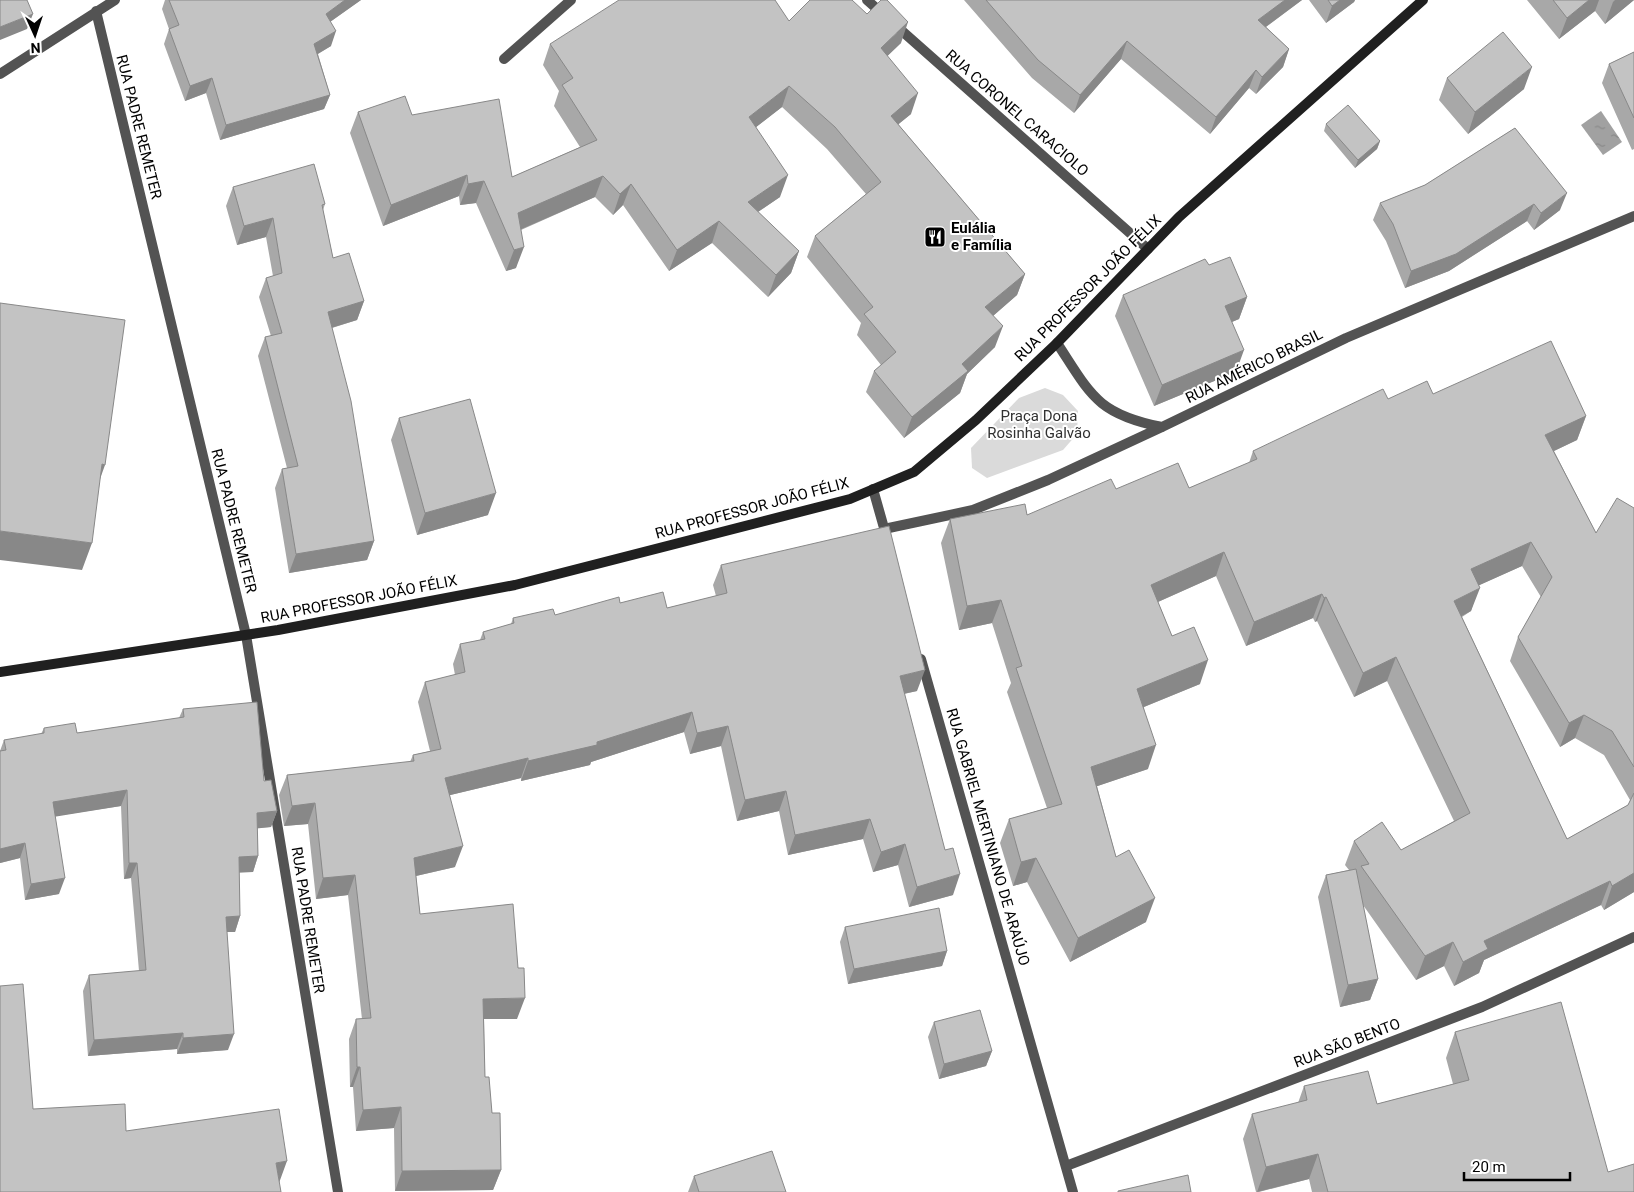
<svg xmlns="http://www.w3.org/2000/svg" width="1634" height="1192" viewBox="0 0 1634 1192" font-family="Roboto,sans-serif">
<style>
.green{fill:#dadada}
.water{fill:url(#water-ripples)}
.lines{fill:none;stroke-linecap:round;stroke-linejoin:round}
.lane{stroke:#535353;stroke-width:10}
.street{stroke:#535353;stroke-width:10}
.secondary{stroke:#202020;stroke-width:10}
.wall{fill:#a8a8a8;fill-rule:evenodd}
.shaded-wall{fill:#888}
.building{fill:#c3c3c3;stroke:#888}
.labels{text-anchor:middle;stroke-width:4;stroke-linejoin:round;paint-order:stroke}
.street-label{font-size:15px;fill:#000;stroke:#fff}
.poi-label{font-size:15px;font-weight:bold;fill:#000;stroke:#fff;text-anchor:start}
.park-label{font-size:15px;fill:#313131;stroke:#fff}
</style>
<defs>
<pattern id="water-ripples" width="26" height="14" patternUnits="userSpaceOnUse" patternTransform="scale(1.25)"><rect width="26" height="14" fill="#a1a1a1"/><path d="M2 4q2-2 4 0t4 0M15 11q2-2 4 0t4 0" fill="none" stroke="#898989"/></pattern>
</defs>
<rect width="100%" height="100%" fill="#fff"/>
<path class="green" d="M1045,388L1063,395L1078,411L1077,434L1063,450L987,478L972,468L971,448L1019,398Z"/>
<path class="water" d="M1601,111L1622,142L1603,155L1581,125Z"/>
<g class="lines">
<path class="lane" d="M504,59L571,0"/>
<path class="street" d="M867,0L1148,249
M96,11L246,635L338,1192
M0,74L115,0
M1057,343C1091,395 1097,414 1162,427
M873,489L886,535
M884,529L973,510L1048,480L1162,427L1346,338L1634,216
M921,659L1073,1192
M1066,1166L1482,1007L1634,937"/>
<path class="secondary" d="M0,672L278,630L515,585L850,499L914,472L976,420L1057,343L1179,217L1423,0"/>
</g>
<path class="wall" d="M165,0H361L330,22L331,46L318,54L330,95L324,109L220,140L206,93L185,101L164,44L169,29L162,9Z
M964,0H1302L1266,27L1289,49L1283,67L1256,94L1249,88L1210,134L1121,59L1074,113L1032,78Z
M1309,0H1355L1354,2L1326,23Z
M1527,0H1634L1605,24L1595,11L1559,39Z
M867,14L901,43L887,56L911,114L898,124L1025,274L1017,295L993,316L995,347L967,374L960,393L904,438L866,392L874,371L881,365L857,335L861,323L807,257L815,236L866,194L827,149L782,107L756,127L780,197L758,212L799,251L791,273L768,297L712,243L669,271L623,205L613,215L595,197L521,230L516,268L506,271L476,203L460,205L459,196L383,226L350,133L358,112L412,115L512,177L580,147L554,106L559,91L543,65L550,44Z
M1634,52V149L1632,150L1602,83L1609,64Z
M1447,78L1524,89L1468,134L1439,100Z
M1326,124L1380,141L1377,149L1355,168L1324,131Z
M1515,128L1560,210L1534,230L1527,221L1449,271L1405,288L1386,241L1373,220L1380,203L1425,185Z
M233,187L325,204L323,210L333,258L364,301L357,320L332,328L374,541L367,560L289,573L275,488L282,469L287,468L258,356L265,337L271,336L259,297L266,278L273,276L266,237L237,245L226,206Z
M1209,265L1247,297L1239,319L1232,322L1236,372L1154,406L1115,316L1123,295Z
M1433,394L1586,416L1577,440L1554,451L1596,533L1634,508V892L1604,910L1601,905L1484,960L1479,973L1454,986L1444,966L1416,980L1363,905L1378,979L1370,1000L1340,1007L1318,897L1326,875L1349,870L1345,865L1354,841L1401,850L1454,821L1387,681L1354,697L1317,621L1315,622L1313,618L1246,646L1216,576L1158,602L1172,636L1200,684L1144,707L1148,769L1097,786L1116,857L1146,922L1070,962L1027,882L1013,886L1000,843L1009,819L1047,808L1007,692L1011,683L992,623L959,630L941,543L950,519L1027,515L1116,489L1189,488L1249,463L1253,451L1388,399ZM1522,566L1541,597L1518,637L1510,661L1560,747L1575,738L1604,755L1630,800L1628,805L1567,839L1462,617L1471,611L1479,585Z
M399,418L488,515L417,535L391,440Z
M721,565L917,691L904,694L953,895L909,907L898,865L873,872L863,839L788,855L779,811L737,821L721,746L690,754L684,732L591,762L590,765L521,781V778L450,795L455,867L416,876L420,914L517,1019H484L485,1077L492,1113L501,1170L493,1190L395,1191L394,1128L356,1131L353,1087H350L349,1039L356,1019H362L348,895L316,899L308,824L284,826L279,795L287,775L410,762L413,755L430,751L418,702L425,682L455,675L453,664L460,644L480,640L483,632L511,624L513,618L555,615L620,603L667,608L716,596L713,585Z
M183,709L264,781L277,811L271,827L257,828L258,856L253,872H239L240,916L235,932H227L228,1050L177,1054V1049L88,1056L83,991L89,975L139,971L131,878L124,879L121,806L55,816L59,894L25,900L20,858L0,863V751L4,740L41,734L44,728L77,733L179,718Z
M845,927L947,951L942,966L848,984L840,942Z
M934,1022L992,1051L986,1066L939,1079L928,1037Z
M1455,1032L1608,1172L1634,1192H1312L1309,1179L1259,1192H1256L1243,1139L1252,1114L1298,1103L1304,1086L1377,1104L1453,1084L1446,1058Z
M694,1176L786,1192H688Z"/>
<path class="shaded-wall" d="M345,0H361L320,29L326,14Z
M1285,0H1302L1252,37L1258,20Z
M1340,0H1355L1354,2L1326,23L1332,6Z
M1589,0H1599L1595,11L1559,39L1567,18Z
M1615,0H1634L1605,24L1613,2Z
M33,14L27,29L0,40V27Z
M908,22L901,43L873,70L881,48Z
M336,31L331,46L309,59L314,44Z
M1127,41L1121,59L1074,113L1080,95Z
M1289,49L1283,67L1256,94L1262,77Z
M1532,67L1524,89L1468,134L1475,112Z
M1256,70L1249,88L1210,134L1216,117Z
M212,78L206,93L185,101L190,86Z
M789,86L782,107L742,138L749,117Z
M918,93L911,114L883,137L891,116Z
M330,95L324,109L220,140L226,125Z
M1380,141L1377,149L1355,168L1358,160Z
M467,175L459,196L383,226L391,205Z
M788,175L780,197L740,224L748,202Z
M603,176L595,197L510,234L518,213Z
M484,181L476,203L460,205L468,184Z
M631,184L623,205L613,215L620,194Z
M1567,193L1560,210L1534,230L1541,213Z
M1534,204L1527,221L1449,271L1405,288L1411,271Z
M273,218L266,237L237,245L244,226Z
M719,221L712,243L669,271L677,250Z
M524,247L516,268L506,271L514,250Z
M799,251L791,273L768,297L776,275Z
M1025,274L1017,295L978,329L985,307Z
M1247,297L1239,319L1217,328L1225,306Z
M364,301L357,320L321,331L328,312Z
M1003,326L995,347L967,374L960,393L904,438L912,417L962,364Z
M1244,350L1236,372L1154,406L1162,385Z
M1586,416L1577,440L1537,459L1545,435Z
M102,464L105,465L95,493Z
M496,493L488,515L417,535L425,513Z
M0,531L92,543L82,570L0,560Z
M374,541L367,560L289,573L296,554Z
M1531,542L1522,566L1462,593L1471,569Z
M1224,552L1216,576L1142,609L1151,585Z
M1480,588L1471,611L1445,625L1454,601Z
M1322,594L1313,618L1246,646L1254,622Z
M1326,597L1317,621L1315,622L1324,598Z
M1001,600L992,623L959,630L967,606Z
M1396,657L1387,681L1354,697L1363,673Z
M1208,660L1200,684L1129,713L1137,689Z
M925,670L917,691L893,696L900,676Z
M692,712L684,732L591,762L590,765L521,781L528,761L597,742Z
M1584,715L1575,738L1560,747L1569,723Z
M728,726L721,746L690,754L697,733Z
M1156,745L1148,769L1083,791L1091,767Z
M528,758L521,778L438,798L445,778Z
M127,790L121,806L47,818L53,802Z
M786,791L779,811L737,821L745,800Z
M315,803L308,824L284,826L292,806Z
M277,811L271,827L251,829L257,813Z
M870,819L863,839L788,855L795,835Z
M25,843L20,858L0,863V849Z
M905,844L898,865L873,872L881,852Z
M463,846L455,867L407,878L414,858Z
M258,856L253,872L233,873L239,857Z
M1036,858L1027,882L1013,886L1021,862Z
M129,863H137L131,878L124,879Z
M1634,873V892L1604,910L1612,886Z
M960,874L953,895L909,907L917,887Z
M355,875L348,895L316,899L323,878Z
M65,878L59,894L25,900L31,884Z
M1610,881L1601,905L1484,960L1479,973L1454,986L1463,962L1484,941Z
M1155,898L1146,922L1070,962L1078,938Z
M240,916L235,932H220L226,917Z
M1453,942L1444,966L1416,980L1425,956Z
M947,951L942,966L848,984L854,969Z
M1378,979L1370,1000L1340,1007L1348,985Z
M525,998L517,1019H476L483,999Z
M183,1033L177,1049L88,1056L94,1040Z
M234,1034L228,1050L177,1054L183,1038Z
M992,1051L986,1066L939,1079L944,1064Z
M357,1067H360L353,1087H350Z
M401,1107L394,1128L356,1131L363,1110Z
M1318,1154L1309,1179L1257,1192L1266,1167Z
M287,1161L279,1183L276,1163Z
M501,1170L493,1190L395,1191L402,1171Z"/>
<path class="building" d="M0,0H27L33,14L0,27Z
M169,0H345L326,14L336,31L314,44L330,95L226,125L212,78L190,86L169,29L179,25Z
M619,0H775L789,21L810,0H852L867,14L881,0H887L908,22L881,48L918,93L891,116L1025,274L985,307L1003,326L962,364L968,371L912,417L874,371L896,352L864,314L873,307L815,236L881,182L835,127L789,86L749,117L788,175L748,202L799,251L776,275L719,221L677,250L631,184L620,194L603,176L518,213L524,247L514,250L484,181L468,184L467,175L391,205L358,112L405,96L412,115L499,99L512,177L597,140L562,85L573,78L550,44Z
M986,0H1285L1258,20L1289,49L1262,77L1256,70L1216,117L1127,41L1080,95L1038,60Z
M1328,0H1340L1332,6Z
M1553,0H1589L1567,18Z
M1503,32L1532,67L1475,112L1447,78Z
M1634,52V118L1609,64Z
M1348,105L1380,141L1358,160L1326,124Z
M1515,128L1567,193L1541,213L1534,204L1456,254L1411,271L1393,224L1380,203L1425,185Z
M314,164L325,204L322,205L333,258L349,253L364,301L328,312L351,401L374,541L296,554L282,469L298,466L265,337L282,333L266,278L282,273L273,218L244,226L233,187Z
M1230,257L1247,297L1225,306L1244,350L1162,385L1123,295L1205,259L1209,265Z
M0,303L125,320L105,465L102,464L92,543L0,531Z
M1551,341L1586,416L1545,435L1596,533L1617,498L1634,508V767L1612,731L1584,715L1569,723L1518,637L1552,577L1531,542L1471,569L1480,588L1454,601L1567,839L1628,805L1634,793V873L1612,886L1610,881L1484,941L1488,949L1463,962L1453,942L1425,956L1361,866L1369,864L1354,841L1382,822L1401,850L1470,813L1396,657L1363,673L1326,597L1324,598L1322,594L1254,622L1224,552L1151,585L1172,636L1194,627L1208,660L1137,689L1156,745L1091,767L1116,857L1129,850L1155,898L1078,938L1036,858L1021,862L1009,819L1062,804L1016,668L1022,666L1001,600L967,606L950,519L1025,504L1027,515L1111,479L1116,489L1178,463L1189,488L1257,459L1253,451L1383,389L1388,399L1427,381L1433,394Z
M470,399L496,493L425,513L399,418Z
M889,526L925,670L900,676L945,850L953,848L960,874L917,887L905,844L881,852L870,819L795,835L786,791L745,800L728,726L697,733L692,712L597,742V745L528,761V758L445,778L463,846L414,858L420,914L513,904L518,968H524L525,998L483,999L485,1077H489L492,1113H500L501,1170L402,1171L401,1107L363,1110L360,1067H357L356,1019L371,1018L355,875L323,878L315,803L292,806L287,775L414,761L413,755L441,749L425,682L465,672L460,644L485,639L483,632L514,623L513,618L553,609L555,615L619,597L620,603L663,592L667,608L727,593L721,565Z
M257,702L264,781L271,780L277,811L257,813L258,856L239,857L240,916L226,917L234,1034L183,1038V1033L94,1040L89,975L146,970L137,863H129L127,790L53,802L65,878L31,884L25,843L0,849V751L6,750L4,740L44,733V728L75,723L77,733L184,717L183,709Z
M1356,869L1378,979L1348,985L1326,875Z
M939,908L947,951L854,969L845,927Z
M23,984L33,1109L125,1104L126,1131L279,1109L287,1161L276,1163L281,1192H0V986Z
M1561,1002L1608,1172L1634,1164V1192H1328L1318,1154L1266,1167L1252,1114L1307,1100L1304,1086L1368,1071L1377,1104L1469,1080L1455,1032Z
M980,1010L992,1051L944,1064L934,1022Z
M772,1151L786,1192H699L694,1176Z
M1188,1175L1191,1192H1118V1191Z"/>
<defs>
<g id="restaurant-square" transform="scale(1.125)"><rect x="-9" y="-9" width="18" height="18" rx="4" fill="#000" stroke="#fff"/><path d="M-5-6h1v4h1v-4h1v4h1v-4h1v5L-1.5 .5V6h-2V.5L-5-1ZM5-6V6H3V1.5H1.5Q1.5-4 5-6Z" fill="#fff"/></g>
</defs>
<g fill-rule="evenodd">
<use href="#restaurant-square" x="935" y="237"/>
</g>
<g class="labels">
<g class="street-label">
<text transform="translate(1017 113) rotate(41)" y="5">RUA CORONEL CARACIOLO</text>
<text transform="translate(139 127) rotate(76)" y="5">RUA PADRE REMETER</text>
<text transform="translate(1088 288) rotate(-45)" y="5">RUA PROFESSOR JOÃO FÉLIX</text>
<text transform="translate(1254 366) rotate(-26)" y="5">RUA AMÉRICO BRASIL</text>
<text transform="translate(752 508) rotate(-15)" y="5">RUA PROFESSOR JOÃO FÉLIX</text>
<text transform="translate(234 521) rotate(76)" y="5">RUA PADRE REMETER</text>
<text transform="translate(359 599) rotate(-11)" y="5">RUA PROFESSOR JOÃO FÉLIX</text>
<text transform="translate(988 837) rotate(74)" y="5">RUA GABRIEL MERTINIANO DE ARAÚJO</text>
<text transform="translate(308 920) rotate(81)" y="5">RUA PADRE REMETER</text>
<text transform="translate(1347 1043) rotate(-21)" y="5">RUA SÃO BENTO</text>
</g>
<g class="poi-label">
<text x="951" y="233">Eulália<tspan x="951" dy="17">e Família</tspan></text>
</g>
<g class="park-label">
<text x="1039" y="421">Praça Dona<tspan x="1039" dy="17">Rosinha Galvão</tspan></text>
</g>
</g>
<g transform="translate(35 35) rotate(177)" stroke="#ffffff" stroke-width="4" paint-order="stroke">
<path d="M0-4L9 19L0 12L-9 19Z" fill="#000000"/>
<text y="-8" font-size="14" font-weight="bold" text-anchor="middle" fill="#000000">N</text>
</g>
<path d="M1464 1172v8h106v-8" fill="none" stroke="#000000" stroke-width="2.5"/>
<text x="1472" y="1172" font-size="15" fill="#000000" stroke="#ffffff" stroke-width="4" paint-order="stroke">20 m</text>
</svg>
